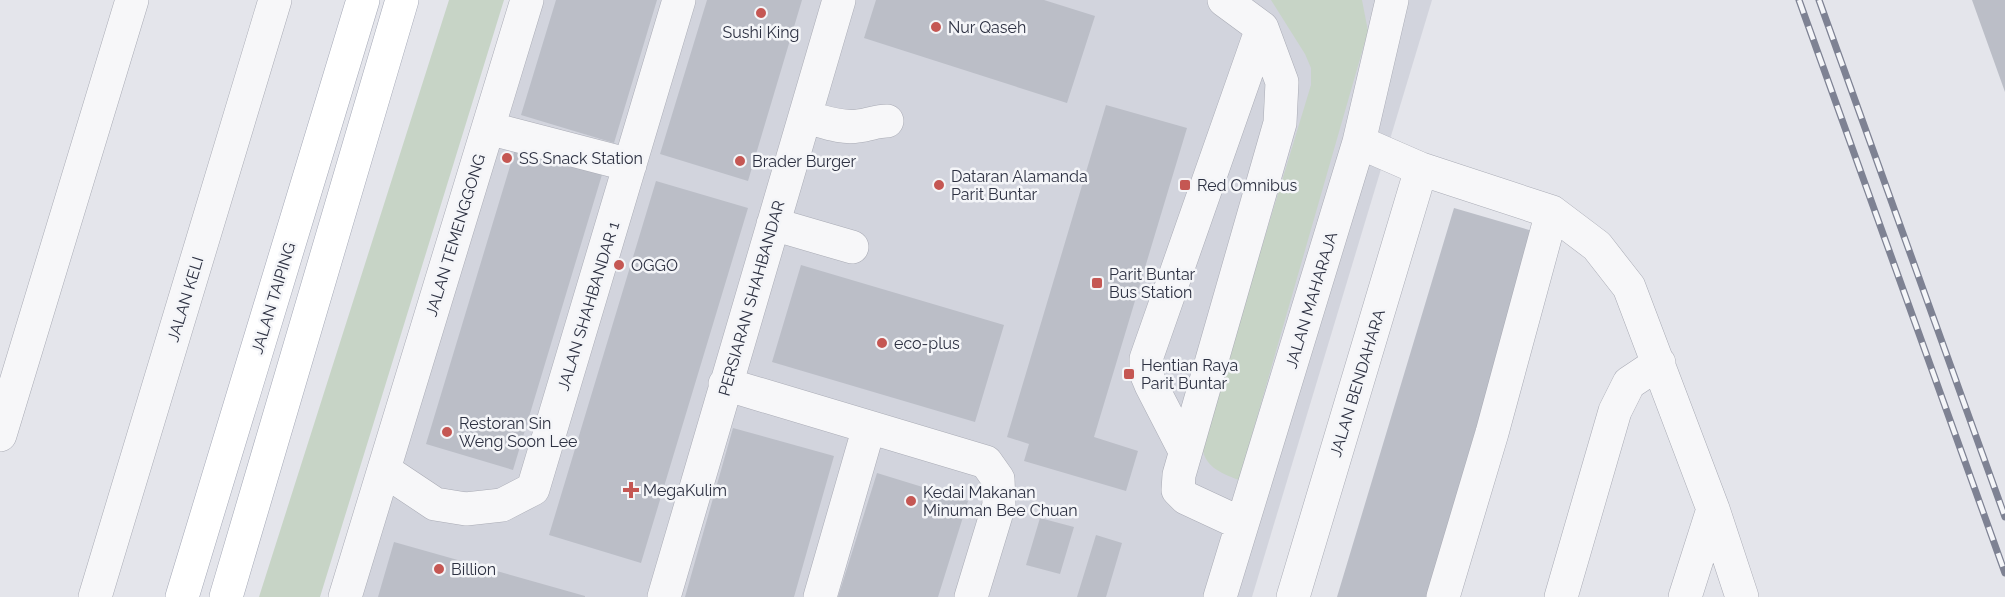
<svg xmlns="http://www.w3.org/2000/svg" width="2005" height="597" viewBox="0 0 2005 597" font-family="Raleway,sans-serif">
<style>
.built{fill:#d2d4dd}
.green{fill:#c7d4c6}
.building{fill:#bbbec7}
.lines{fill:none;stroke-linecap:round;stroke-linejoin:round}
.minor-casing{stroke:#a9abb5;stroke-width:34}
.major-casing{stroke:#a4a8b6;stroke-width:34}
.minor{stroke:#f7f7f9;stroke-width:33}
.major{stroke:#fff;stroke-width:33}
.rail-casing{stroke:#7e8293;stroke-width:7}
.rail{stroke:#f4f5f8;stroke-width:4.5;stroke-dasharray:14;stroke-linecap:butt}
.poi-dot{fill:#c55753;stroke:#f4f5f8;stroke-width:2}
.labels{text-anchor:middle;stroke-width:5;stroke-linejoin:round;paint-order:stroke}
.poi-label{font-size:16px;fill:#2d3142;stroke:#f4f5f8;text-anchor:start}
.street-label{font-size:16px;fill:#2d3142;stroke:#f4f5f8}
</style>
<rect width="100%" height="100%" fill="#e4e5eb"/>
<path class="built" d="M517,0H1432L1252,597H328Z"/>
<path class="green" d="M449,0H504L320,597H259Z
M1271,0H1362L1368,31L1239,480C1220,473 1203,466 1202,444L1311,85V68L1305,54Z"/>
<path class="building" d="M556,0H657L614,143L521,115Z
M707,0H802L748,181L660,154Z
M876,0H1044L1095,16L1067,103L864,38Z
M1972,0H2005V92Z
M1106,105L1187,128L1094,437L1138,451L1126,491L1024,461L1029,444L1007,437Z
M517,143L604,168L513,470L426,444Z
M656,181L748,208L641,563L549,535Z
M1454,208L1543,234L1434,597H1337Z
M801,265L1004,325L975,422L772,362Z
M733,428L834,456L794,597H685Z
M877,473L968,501L938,597H838Z
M1040,518L1074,527L1060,574L1026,565Z
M1096,535L1122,543L1106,597H1077Z
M394,542L585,596V597H378Z"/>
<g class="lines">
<g class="minor-casing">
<path id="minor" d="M1224,0L1262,28L1282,82L1280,123L1179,475L1178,490L1186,498L1242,524
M805,117C822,121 841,129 858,126C869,125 876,121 887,121
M488,128L630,165
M1359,142L1421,169L1552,212L1597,246L1629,287L1713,509L1742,597
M773,224L852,247
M725,384L986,462L998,479L999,505L971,597
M0,435L132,0
M1185,451L1151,385L1146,373V359L1262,28
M384,470L435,504L466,509L502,505L533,489L679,0
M95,597L275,0
M345,597L527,0
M664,597L839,0
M820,597L869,427
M1220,597L1359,142L1392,0
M1293,597L1421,169
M1443,597L1492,433L1552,212
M1561,597L1615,411L1629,383L1659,363
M1685,597L1713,509"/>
</g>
<g class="major-casing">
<path id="major" d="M182,597L363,0
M226,597L402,0"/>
</g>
<use href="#minor" class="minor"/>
<use href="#major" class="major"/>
<g class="rail-casing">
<path id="rail" d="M1799,0L2005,573
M1819,0L2005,517"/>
</g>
<use href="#rail" class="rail"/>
</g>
<g class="poi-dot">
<circle cx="761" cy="13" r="6"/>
<circle cx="936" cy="27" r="6"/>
<circle cx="507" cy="158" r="6"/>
<circle cx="740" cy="161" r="6"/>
<circle cx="939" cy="185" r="6"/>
<rect x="1179" y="179" width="12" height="12" rx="3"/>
<circle cx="619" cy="265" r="6"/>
<rect x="1091" y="277" width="12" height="12" rx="3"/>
<circle cx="882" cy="343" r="6"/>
<rect x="1123" y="368" width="12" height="12" rx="3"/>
<circle cx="447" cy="432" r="6"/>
<path d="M628 481h6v6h6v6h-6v6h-6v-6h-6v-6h6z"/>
<circle cx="911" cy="501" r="6"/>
<circle cx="439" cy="569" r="6"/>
</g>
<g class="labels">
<g class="poi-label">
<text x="948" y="33">Nur Qaseh</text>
<text x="761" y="38" text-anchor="middle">Sushi King</text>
<text x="519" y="164">SS Snack Station</text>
<text x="752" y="167">Brader Burger</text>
<text x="951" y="182">Dataran Alamanda<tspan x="951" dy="18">Parit Buntar</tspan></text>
<text x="1197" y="191">Red Omnibus</text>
<text x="631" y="271">OGGO</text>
<text x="1109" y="280">Parit Buntar<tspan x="1109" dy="18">Bus Station</tspan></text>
<text x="894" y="349">eco-plus</text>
<text x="1141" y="371">Hentian Raya<tspan x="1141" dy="18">Parit Buntar</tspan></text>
<text x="459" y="429">Restoran Sin<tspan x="459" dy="18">Weng Soon Lee</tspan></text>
<text x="643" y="496">MegaKulim</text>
<text x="923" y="498">Kedai Makanan<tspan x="923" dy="18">Minuman Bee Chuan</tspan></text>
<text x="451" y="575">Billion</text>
</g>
<g class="street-label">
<text transform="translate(455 235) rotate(-73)" y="6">JALAN TEMENGGONG</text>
<text transform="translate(273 298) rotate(-73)" y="6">JALAN TAIPING</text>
<text transform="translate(751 298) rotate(-74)" y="6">PERSIARAN SHAHBANDAR</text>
<text transform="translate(185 299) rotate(-73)" y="6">JALAN KELI</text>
<text transform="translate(1311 300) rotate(-73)" y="6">JALAN MAHARAJA</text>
<text transform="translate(588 306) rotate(-73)" y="6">JALAN SHAHBANDAR 1</text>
<text transform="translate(1357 383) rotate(-73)" y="6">JALAN BENDAHARA</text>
</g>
</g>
</svg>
